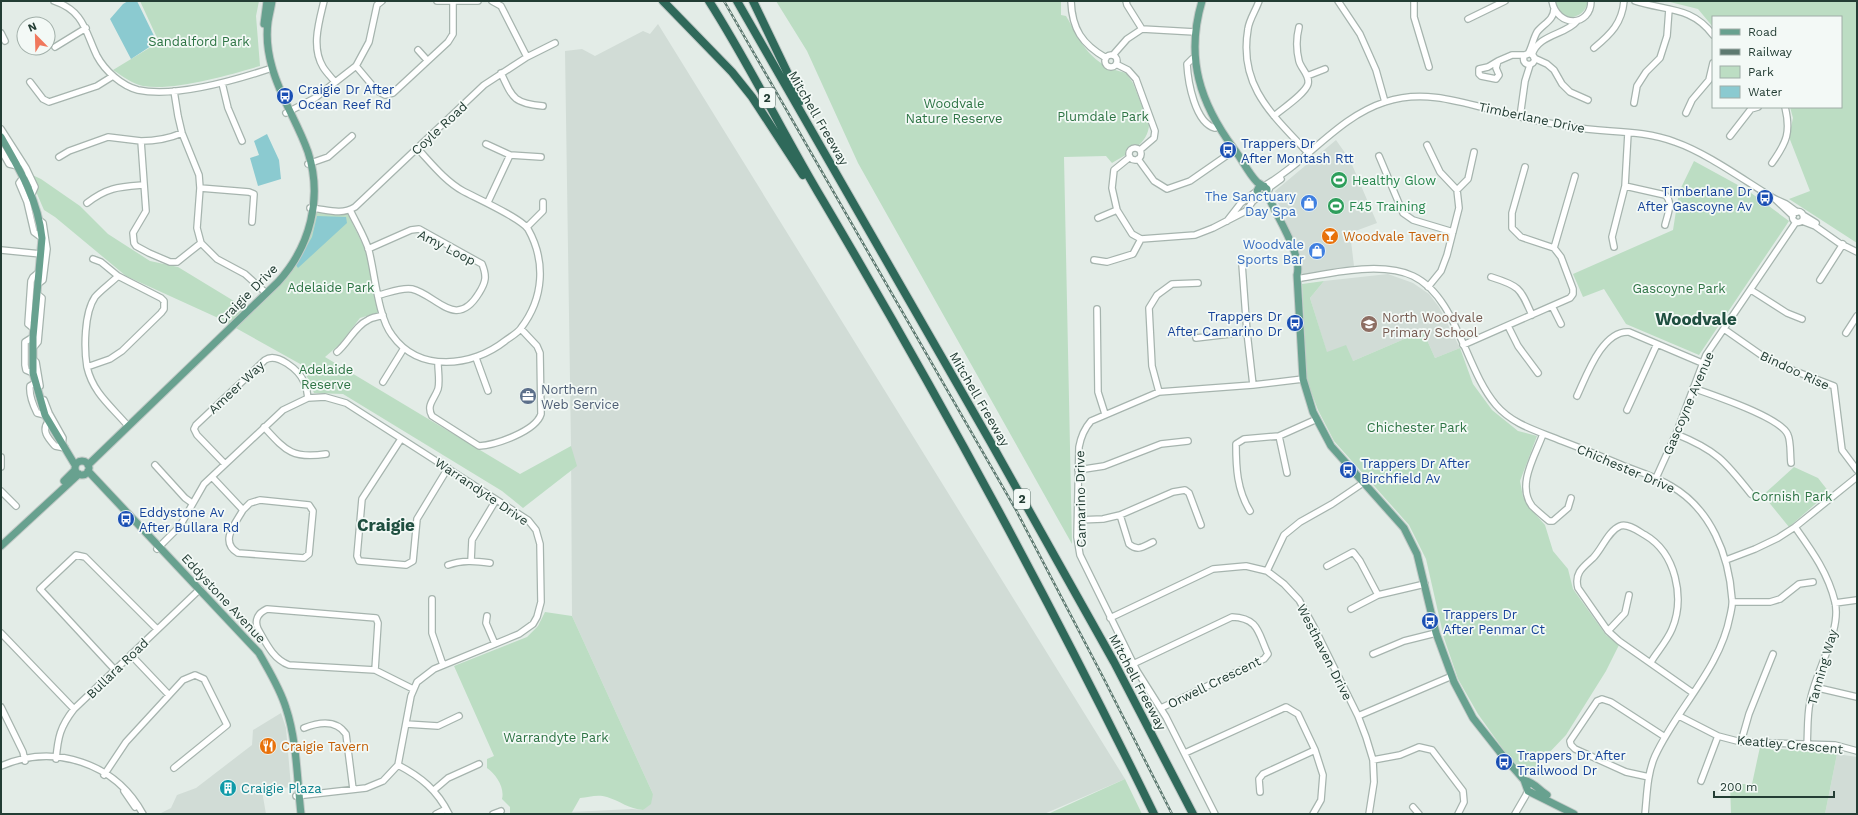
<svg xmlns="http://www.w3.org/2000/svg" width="1858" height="815" viewBox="0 0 1858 815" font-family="'Work Sans',sans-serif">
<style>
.built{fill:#d1dcd6}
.green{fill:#bcddc3}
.water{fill:#8bcad0}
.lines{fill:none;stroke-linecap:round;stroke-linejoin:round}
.minor-casing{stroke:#a6b4ae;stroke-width:8}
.major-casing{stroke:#c1c9c6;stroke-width:9}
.highway-casing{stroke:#c1c9c6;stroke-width:10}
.minor{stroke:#fff;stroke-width:5.5}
.major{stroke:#68a18f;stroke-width:7}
.highway{stroke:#2f695a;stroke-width:8}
.rail-casing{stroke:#5d7970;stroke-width:2.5}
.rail{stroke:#f3f9f6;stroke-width:1;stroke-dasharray:3;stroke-linecap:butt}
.labels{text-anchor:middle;stroke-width:3.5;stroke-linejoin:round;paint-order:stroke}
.shield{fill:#f3f9f6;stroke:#61756e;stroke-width:1}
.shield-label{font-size:12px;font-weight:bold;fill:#233d34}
.park-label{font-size:13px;fill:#2d7444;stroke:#f3f9f6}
.transit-label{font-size:13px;fill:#164399;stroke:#f3f9f6;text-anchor:start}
.street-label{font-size:13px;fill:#233d34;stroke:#f3f9f6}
.leisure-label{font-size:13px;fill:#27864d;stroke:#f3f9f6;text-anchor:start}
.shop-label{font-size:13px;fill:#366cbe;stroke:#f3f9f6;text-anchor:end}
.food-label{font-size:13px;fill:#c56008;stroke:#f3f9f6;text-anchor:start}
.education-label{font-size:13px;fill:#785e54;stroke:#f3f9f6;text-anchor:start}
.service-label{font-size:13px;fill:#4e5e75;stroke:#f3f9f6;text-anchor:start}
.culture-label{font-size:13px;fill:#0d838f;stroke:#f3f9f6;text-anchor:start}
.district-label{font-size:17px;font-weight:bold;fill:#1f4f40;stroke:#f3f9f6}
</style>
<rect width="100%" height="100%" fill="#e3ece7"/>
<path class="built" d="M658,24L1125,779L1044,814H571V812L632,809L643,810L653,794L572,616L571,446L565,51L582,49L595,56L643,31L650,34Z
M1336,140L1350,160L1377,223L1350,233L1354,266L1305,275L1300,272L1285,223L1286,217L1274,196L1275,191Z
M1388,274L1413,283L1429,294L1439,307L1460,348L1435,358L1423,331L1353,361L1327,353L1310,298L1324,281Z
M281,713L286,728L291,787L262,791L266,814H159L171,808L177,795L196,788L252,745L253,730Z
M1837,754L1857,757V814H1825Z"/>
<path class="green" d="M140,1H259L256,16L260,66C229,75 175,91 143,86C133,84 122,76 113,70L159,42Z
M776,1H1061V15L1066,16C1083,45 1090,65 1126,73L1133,83L1149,124C1149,144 1127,154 1112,163L1106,156L1064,157L1072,544L858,163L807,51Z
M1555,1H1588V2C1585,12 1580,16 1569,18C1561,14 1556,11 1555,1Z
M1666,1H1857V243L1789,199L1810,191L1789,137L1793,118L1790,107H1841V17H1713V27L1698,9Z
M1694,161L1747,190L1789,221L1699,355L1626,324L1604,289L1583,297L1573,274L1673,230L1679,192Z
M28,173L41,179L80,206L108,234L150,261L178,267L252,312C283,282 309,258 316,213L348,214L367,253L380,312L360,318L340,344L325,357L520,474L571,446L577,466L523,508L502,491L343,394L314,393L302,365L216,317L126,276L55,217L44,210Z
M1324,281L1310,298L1327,352L1346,345L1353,361L1423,331L1435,358L1460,348L1473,384L1492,410L1518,431L1537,436L1520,481L1523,497L1528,506L1545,525L1553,551L1568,569L1573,589L1606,635L1619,645L1606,671L1566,735L1527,776L1505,752L1478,714L1458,679L1444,638L1426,559L1409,525L1334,441L1318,410L1307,381L1302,284Z
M1794,467L1818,478L1829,492L1789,527L1763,495Z
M545,612L572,616L653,794L651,804L643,810C629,809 620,801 607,797C598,794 589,797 580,798L571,814H510V807L502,799C505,788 496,774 487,768V759L494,756L454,666L527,637L538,626Z
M1760,747L1837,754L1825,814H1731L1730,784H1752Z
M1125,779L1142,814H1048Z"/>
<path class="water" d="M128,1H137L157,42L131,59L110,19L123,4Z
M267,134L279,160L281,179L258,186L250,158L259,155L254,141Z
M317,216L346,217L347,223L298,268L296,265L312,237Z"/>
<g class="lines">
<g class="minor-casing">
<path id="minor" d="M54,1C84,11 85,31 97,56C105,71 122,86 138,90C175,98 236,80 272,68
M324,1C319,22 311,47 323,67C326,72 331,77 335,82
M437,1H478
M492,1L501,6L527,57
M1071,1C1072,29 1082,44 1106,58
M1126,1L1127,5L1142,29
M1259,1C1256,10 1249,20 1248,29C1238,87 1274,116 1309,154
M1338,1L1360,34L1376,70L1385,102
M1414,1V17L1429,67
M1552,1C1557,28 1591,27 1591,1
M1635,1C1665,11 1692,6 1713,35
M1468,19L1505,1
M1,33L5,41
M55,47L86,28
M1594,48C1611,34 1622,23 1624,1
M418,50L427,60
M1523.5 59a5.5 5.5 0 1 1 11 0a5.5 5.5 0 1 1-11 0Z
M1528,54C1532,47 1533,39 1537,32C1543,24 1554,20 1554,9
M1113,55L1127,39L1142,29L1195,32
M1532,55C1538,34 1566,35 1577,21
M1105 61a6 6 0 1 1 12 0a6 6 0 1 1-12 0Z
M1534,58L1547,64L1554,70L1562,84L1570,92L1588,100
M1192,59L1187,64C1188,82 1195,123 1215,128
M1498,61L1488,67L1479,69V74L1481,76L1496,79L1499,75L1496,68L1498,61L1512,55H1526
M1116,64L1128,70L1136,79L1155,131L1154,138L1140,150
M356,66L377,91L385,95L393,93L448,42L453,34V2
M501,73C513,99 514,103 543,106
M1307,76L1325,69
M30,82L43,99L49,102L97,86L113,76
M222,83L228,108L242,141
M174,91L178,116L182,133L199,175L200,188L197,228L201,243L217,259L245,274L266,293
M1634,103L1637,86L1646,72L1660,58L1667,36L1669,9
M286,113L315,98L356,66L369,42L377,5L382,1
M1686,113L1692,100L1709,80L1713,63
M1274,116C1282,109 1305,94 1308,84C1310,75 1301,69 1299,61C1296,49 1296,39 1299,27
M1520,117L1525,81L1530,65
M1,129L26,168L35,187L32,194
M182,133C168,139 157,141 141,141L146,211L133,233L134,243L136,246L149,253L170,262H177L201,243
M1730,136L1751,109L1758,107
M486,144L510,155L541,157
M1427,145L1440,172L1457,190L1459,208L1447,255L1441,271L1428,287
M1129 154a6 6 0 1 1 12 0a6 6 0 1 1-12 0Z
M1,150L9,164L18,166
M1379,156L1403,213L1413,220L1453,232
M59,157L69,151L108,137L141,141
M1130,157L1114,170L1112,188L1117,210L1132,234L1141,239L1195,235L1213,228L1246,211L1253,201L1260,196
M1138,159L1154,181L1167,189L1190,181L1226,156
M1772,163C1787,142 1791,132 1785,107
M308,164L328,157L352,136
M24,176L19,183L27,202L34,232L42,238
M1264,186C1307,162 1338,117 1385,102C1424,89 1461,102 1500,112C1523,118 1547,123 1571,127C1605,133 1642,129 1675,142C1707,153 1745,181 1775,199L1786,204L1797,212
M1625,186L1665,195C1674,202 1667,216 1665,225
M200,188L249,192L254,194L252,222
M1457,190L1468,179L1474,152
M1268,192L1270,187L1281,179
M1775,199L1793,216
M488,202L510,155
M87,203C108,187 119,187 144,185
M310,208C326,209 340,216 355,207L484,85L527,57L555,43
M350,210C356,223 365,237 369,251C375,274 378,317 392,335C419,373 472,367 505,341C510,337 518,333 521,328C544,298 546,261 528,229C521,218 476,198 463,191C445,181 431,163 417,148
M1792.5 217a5.5 5.5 0 1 1 11 0a5.5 5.5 0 1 1-11 0Z
M1803,215L1816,223
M1098,218L1117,210
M1227,221L1241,203L1257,191
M1802,221L1815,226L1839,243L1857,252
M527,227L543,211V202
M1614,247L1612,237L1625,186L1628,133
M1554,248L1575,176
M368,249L411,230L419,229L482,264C487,276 486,282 479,293C456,331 437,295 412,289C402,287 388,293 379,295
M1,250L41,254
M93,259L101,262L118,276
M1094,260L1107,262L1133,254L1141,239
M1242,264L1247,332L1253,385
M1491,277C1520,286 1520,288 1532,315
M1297,279C1330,273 1382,261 1413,276C1457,297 1465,369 1496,405C1513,425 1538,431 1562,441C1583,449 1603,457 1624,466C1640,472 1656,477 1671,486C1711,509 1729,555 1732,599C1733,605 1731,611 1730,616C1720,669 1677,708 1655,756C1647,774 1647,795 1645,814
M1820,280L1843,244
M39,283L43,280L47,249L43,223L39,220
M1751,290L1787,313L1802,319
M1552,306L1561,324
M1097,309L1098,392L1105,414
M1508,326L1518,346L1538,373
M34,329L28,324L31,281L33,277L39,272
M1724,329L1764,357L1779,365L1834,386L1842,450L1857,470
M1846,333L1857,316
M33,337L25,342V365L26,370L33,373
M1196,338L1247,332
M1463,345L1570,298L1573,294V289L1561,257L1554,248L1521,237L1512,228V213L1525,167
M33,348L38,342L42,298L37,294
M337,352C348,343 355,326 368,320C372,317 378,317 383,315
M476,358L488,391
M33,359L36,362L40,386
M438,363C438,371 440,382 438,389C434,400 426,405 432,416L479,446C496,445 536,431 541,414L540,353L537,346L521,329
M87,367C84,349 84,313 95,297C101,290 111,283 118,276L161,298L164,301V309L161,313L122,351L110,359L87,367C93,393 111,406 128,426
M383,382L404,348
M35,383L30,386C29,395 33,405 37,413L45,415
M1693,388C1712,395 1781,417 1788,435C1791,442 1790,455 1791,463
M1159,392L1152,366L1149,308L1157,295L1172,284L1198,283
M1577,396C1586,377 1602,330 1629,332L1702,363
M44,400L49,413L63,438L62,445
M1627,410L1657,344
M48,422C41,431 49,439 55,446L65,448
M264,427C286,451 292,459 326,454
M1543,434C1536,454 1516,485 1532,506C1537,511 1543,516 1549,521H1553L1568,508L1571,498
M1676,434C1716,450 1725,461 1751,494
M1279,436L1287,473
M401,439L362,499L357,556L359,561L406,565L413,561L417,519L448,468
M1,457V467
M225,464L197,435L194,429L196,425L265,360C277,352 299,370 304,382C307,387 307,393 308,398
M155,465L185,498L192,503
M1078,470L1104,466L1161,444L1188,441
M212,477L243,510L250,503L260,500L309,505L313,511L309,554L304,558L238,553C219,542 235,524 243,510
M1656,478L1676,434L1706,355L1796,222
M1,491L16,506
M1250,511C1237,490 1236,468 1236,444L1244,439L1279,436L1317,419
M1120,515L1129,544C1138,552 1144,546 1153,542
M1078,520L1103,519L1120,515L1173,492L1185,490L1189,493L1201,525
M1795,527C1812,551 1828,573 1835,602C1842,631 1814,674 1810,702C1807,716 1808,731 1807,745
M157,549L180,526L204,484L283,410L308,398L325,397L346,403L528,520L536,530L540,544L541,602L537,617L533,624L519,634L434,669L417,682L411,696L398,765L383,781L366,788L296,796
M1726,560L1755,549L1778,538L1795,527L1857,477
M471,561L472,540L496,500
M448,565C462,560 475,561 490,563
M1327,566L1353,552L1360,561L1378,595
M1267,571L1284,535L1300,522L1332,504L1363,483
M432,599V633L443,665
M1733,602H1770L1780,599L1799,584L1813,582
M1835,603L1857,600
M1351,609L1378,595L1425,584
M487,616L486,623L495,644
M1110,618L1213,569L1246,566L1267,571L1284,584L1299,600L1314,627L1358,716L1366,737L1373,760L1374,782L1369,814
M1608,631L1625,613L1629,595
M1,633L74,709
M1373,654L1404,641L1436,633
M131,655L169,695
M1651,662C1657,652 1667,641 1672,629C1685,598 1676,553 1645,535C1638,531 1628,523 1620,526C1608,531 1602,549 1593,558C1583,567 1574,573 1578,588L1608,631L1619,641L1693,693
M1133,664L1232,617C1259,618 1258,633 1268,654L1264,659L1161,708
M115,670L40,589L76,555L85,557L157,629
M375,670L289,665C273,659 266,643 258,629C254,620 258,613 267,609L376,618L378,623L375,670L413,689
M1814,687L1857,697
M1,707L23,752L25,761
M1358,716L1452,676
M1679,716L1718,736L1741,742L1835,745L1857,751
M406,724L438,726L459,716
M304,728C319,722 336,719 346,734L353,789
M1741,742L1749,714L1773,654
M1185,753L1286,707L1298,714L1315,750L1323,775L1321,800L1313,814
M56,759C58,737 60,727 74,709L200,589
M1373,760L1400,755L1419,747L1432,750L1463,791L1464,802L1458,814
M398,765C421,777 437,790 449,814
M1,766C55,743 115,763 143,814
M104,775L126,742L183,680L195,675L204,679L227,725L174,768
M1649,777L1626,772L1575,749L1571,745L1570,741L1597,701L1602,699L1611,702L1665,737
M1701,781L1718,736
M434,790L448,778L479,764
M124,791L135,807
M1260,792L1259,779L1263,774L1315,750
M1413,807L1419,814
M436,814L446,809
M493,814L501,811
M1215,814L1166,717L1137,671L1080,555L1077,537L1079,447C1081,436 1084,429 1091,421L1159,392L1253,385L1303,379
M1515,814L1526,795L1528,789"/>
</g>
<g class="major-casing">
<path id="major" d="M1202,1C1185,58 1200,103 1234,149C1242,159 1248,173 1257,182C1260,184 1264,186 1267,189V194L1261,196L1258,194L1257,191L1259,187L1264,186
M264,24L267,1
M1,137C20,170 38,200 42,238L33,337V373L45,415L75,465
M1267,193C1274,213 1303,254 1297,275L1303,379L1313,412L1331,446L1404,528L1417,554L1436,633L1454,682L1473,718L1503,756L1524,780L1528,791L1574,814
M75 468a7 7 0 1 1 14 0a7 7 0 1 1-14 0Z
M88,465L278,282C310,247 323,198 308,152C298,123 280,97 272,67C268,53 266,37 268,22C269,15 271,8 272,1
M88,471L259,653C269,671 280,688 286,708C297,741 297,779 301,814
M64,481L75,470
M1,546L79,474
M1524,780C1537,784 1536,788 1547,795"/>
</g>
<g class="highway-casing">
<path id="highway" d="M663,1L732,72L752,97L803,175
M709,1C750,65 783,134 822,199C941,400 1052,604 1154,814
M737,1L990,441L1114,662L1193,814
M753,1L801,101"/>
</g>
<use href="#minor" class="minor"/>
<use href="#major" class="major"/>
<use href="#highway" class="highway"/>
<g class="rail-casing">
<path id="rail" d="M724,1L1016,510L1105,681L1172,814"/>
</g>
<use href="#rail" class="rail"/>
</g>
<defs>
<g id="bus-disc" transform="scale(0.9)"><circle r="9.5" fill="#1a4fb4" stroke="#f3f9f6"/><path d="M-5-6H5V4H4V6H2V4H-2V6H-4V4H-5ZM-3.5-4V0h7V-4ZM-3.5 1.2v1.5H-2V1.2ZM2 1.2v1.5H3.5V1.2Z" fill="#fff"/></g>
<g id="stadium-disc" transform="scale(0.9)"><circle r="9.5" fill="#2e9e5b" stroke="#f3f9f6"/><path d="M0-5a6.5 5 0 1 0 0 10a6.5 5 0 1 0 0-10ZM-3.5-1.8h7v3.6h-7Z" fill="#fff"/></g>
<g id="shop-disc" transform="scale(0.9)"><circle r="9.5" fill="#3f7fe0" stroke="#f3f9f6"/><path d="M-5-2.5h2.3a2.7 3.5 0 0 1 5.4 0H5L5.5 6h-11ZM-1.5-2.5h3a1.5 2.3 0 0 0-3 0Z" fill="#fff"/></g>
<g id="bar-disc" transform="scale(0.9)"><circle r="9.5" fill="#e8710a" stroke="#f3f9f6"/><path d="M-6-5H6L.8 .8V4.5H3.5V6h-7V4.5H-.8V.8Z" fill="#fff"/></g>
<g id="school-disc" transform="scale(0.9)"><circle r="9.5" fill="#8d6e63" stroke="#f3f9f6"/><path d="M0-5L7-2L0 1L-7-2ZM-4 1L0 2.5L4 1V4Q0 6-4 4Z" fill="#fff"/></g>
<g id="office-disc" transform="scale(0.9)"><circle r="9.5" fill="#5c6f8a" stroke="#f3f9f6"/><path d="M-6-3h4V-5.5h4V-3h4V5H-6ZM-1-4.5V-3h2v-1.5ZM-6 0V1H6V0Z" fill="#fff"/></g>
<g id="restaurant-disc" transform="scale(0.9)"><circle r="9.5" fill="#e8710a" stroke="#f3f9f6"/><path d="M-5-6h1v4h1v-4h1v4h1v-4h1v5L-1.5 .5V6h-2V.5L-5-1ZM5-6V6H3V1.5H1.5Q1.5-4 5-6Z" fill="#fff"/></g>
<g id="building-disc" transform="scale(0.9)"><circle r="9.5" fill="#0f9aa8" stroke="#f3f9f6"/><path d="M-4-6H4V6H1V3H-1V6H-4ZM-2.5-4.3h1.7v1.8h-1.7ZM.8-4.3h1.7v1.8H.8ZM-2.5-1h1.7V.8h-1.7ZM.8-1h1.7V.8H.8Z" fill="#fff"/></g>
</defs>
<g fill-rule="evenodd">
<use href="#bus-disc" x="285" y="96"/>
<use href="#bus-disc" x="1228" y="150"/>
<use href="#stadium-disc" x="1339" y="180"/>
<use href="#bus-disc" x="1765" y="198"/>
<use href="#shop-disc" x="1309" y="203"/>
<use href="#stadium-disc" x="1336" y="206"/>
<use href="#bar-disc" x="1330" y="236"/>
<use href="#shop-disc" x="1317" y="251"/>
<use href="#bus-disc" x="1295" y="323"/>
<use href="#school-disc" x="1369" y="324"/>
<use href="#office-disc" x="528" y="396"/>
<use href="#bus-disc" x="1348" y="470"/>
<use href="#bus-disc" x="126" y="519"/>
<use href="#bus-disc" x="1430" y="621"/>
<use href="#restaurant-disc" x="268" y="746"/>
<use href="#bus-disc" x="1504" y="762"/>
<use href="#building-disc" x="228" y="788"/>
</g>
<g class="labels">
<g class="shield">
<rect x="759" y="88" width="16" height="20" rx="3"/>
<rect x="1014" y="489" width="16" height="20" rx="3"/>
</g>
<g class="shield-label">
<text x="767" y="102">2</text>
<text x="1022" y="503">2</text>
</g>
<g class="park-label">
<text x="199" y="46">Sandalford Park</text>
<text x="954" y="108">Woodvale<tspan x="954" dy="15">Nature Reserve</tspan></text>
<text x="1103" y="121">Plumdale Park</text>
<text x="331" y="292">Adelaide Park</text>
<text x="1679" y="293">Gascoyne Park</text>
<text x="326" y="374">Adelaide<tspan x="326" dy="15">Reserve</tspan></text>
<text x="1417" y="432">Chichester Park</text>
<text x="1792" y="501">Cornish Park</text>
<text x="556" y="742">Warrandyte Park</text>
</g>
<g class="transit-label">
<text x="298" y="94">Craigie Dr After<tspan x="298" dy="15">Ocean Reef Rd</tspan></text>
<text x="1241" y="148">Trappers Dr<tspan x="1241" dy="15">After Montash Rtt</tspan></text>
<text x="1752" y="196" text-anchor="end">Timberlane Dr<tspan x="1752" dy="15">After Gascoyne Av</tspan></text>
<text x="1282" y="321" text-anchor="end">Trappers Dr<tspan x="1282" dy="15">After Camarino Dr</tspan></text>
<text x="1361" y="468">Trappers Dr After<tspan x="1361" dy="15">Birchfield Av</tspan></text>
<text x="139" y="517">Eddystone Av<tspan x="139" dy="15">After Bullara Rd</tspan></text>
<text x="1443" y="619">Trappers Dr<tspan x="1443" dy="15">After Penmar Ct</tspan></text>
<text x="1517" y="760">Trappers Dr After<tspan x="1517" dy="15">Trailwood Dr</tspan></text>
</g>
<g class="street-label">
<text transform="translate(1532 117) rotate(12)" y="5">Timberlane Drive</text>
<text transform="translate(819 118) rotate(60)" y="5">Mitchell Freeway</text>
<text transform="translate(439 128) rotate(-43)" y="5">Coyle Road</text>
<text transform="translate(447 247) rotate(27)" y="5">Amy Loop</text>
<text transform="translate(247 294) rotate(-45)" y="5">Craigie Drive</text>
<text transform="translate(1795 370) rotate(25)" y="5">Bindoo Rise</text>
<text transform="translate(236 387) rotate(-43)" y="5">Ameer Way</text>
<text transform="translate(980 399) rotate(60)" y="5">Mitchell Freeway</text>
<text transform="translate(1688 403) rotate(-67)" y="5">Gascoyne Avenue</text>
<text transform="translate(1626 468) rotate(23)" y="5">Chichester Drive</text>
<text transform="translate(482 491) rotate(34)" y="5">Warrandyte Drive</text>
<text transform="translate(1080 499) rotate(-91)" y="5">Camarino Drive</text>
<text transform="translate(224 598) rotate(47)" y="5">Eddystone Avenue</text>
<text transform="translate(1325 652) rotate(63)" y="5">Westhaven Drive</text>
<text transform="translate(1822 667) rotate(-74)" y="5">Tanning Way</text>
<text transform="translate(117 668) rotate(-44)" y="5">Bullara Road</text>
<text transform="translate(1138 682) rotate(62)" y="5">Mitchell Freeway</text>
<text transform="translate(1214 682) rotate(-26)" y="5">Orwell Crescent</text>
<text transform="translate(1790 744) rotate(5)" y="5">Keatley Crescent</text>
</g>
<g class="leisure-label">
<text x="1352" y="185">Healthy Glow</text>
<text x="1349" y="211">F45 Training</text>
</g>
<g class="shop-label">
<text x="1296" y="201">The Sanctuary<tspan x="1296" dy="15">Day Spa</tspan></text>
<text x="1304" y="249">Woodvale<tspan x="1304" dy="15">Sports Bar</tspan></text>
</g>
<g class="food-label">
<text x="1343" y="241">Woodvale Tavern</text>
<text x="281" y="751">Craigie Tavern</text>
</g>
<g class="education-label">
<text x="1382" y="322">North Woodvale<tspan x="1382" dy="15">Primary School</tspan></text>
</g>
<g class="service-label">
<text x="541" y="394">Northern<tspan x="541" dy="15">Web Service</tspan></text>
</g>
<g class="culture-label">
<text x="241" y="793">Craigie Plaza</text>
</g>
<g class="district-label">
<text x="1696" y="325">Woodvale</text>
<text x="386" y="531">Craigie</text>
</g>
</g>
<rect width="1858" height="815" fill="none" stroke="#233d34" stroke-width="4"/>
<rect x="1712" y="16" width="130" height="92" fill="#f3f9f6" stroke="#a0aea8"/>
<rect x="1720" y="29" width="20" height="6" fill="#68a18f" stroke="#a0aea8"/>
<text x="1748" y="36" font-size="12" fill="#233d34">Road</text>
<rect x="1720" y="49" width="20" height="6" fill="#5d7970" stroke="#a0aea8"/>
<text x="1748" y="56" font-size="12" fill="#233d34">Railway</text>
<rect x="1720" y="66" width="20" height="12" fill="#bcddc3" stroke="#a0aea8"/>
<text x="1748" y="76" font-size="12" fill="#233d34">Park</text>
<rect x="1720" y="86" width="20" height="12" fill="#8bcad0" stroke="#a0aea8"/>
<text x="1748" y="96" font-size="12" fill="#233d34">Water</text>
<g transform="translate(36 36) rotate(337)"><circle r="19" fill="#f3f9f6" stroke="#a0aea8"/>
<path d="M0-3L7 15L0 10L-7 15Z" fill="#f0785d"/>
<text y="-6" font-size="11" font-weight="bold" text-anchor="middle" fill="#233d34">N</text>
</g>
<path d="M1714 791v6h120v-6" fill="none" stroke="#233d34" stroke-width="2"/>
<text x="1720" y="791" font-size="12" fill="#233d34" stroke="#f3f9f6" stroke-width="3" paint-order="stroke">200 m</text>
</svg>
